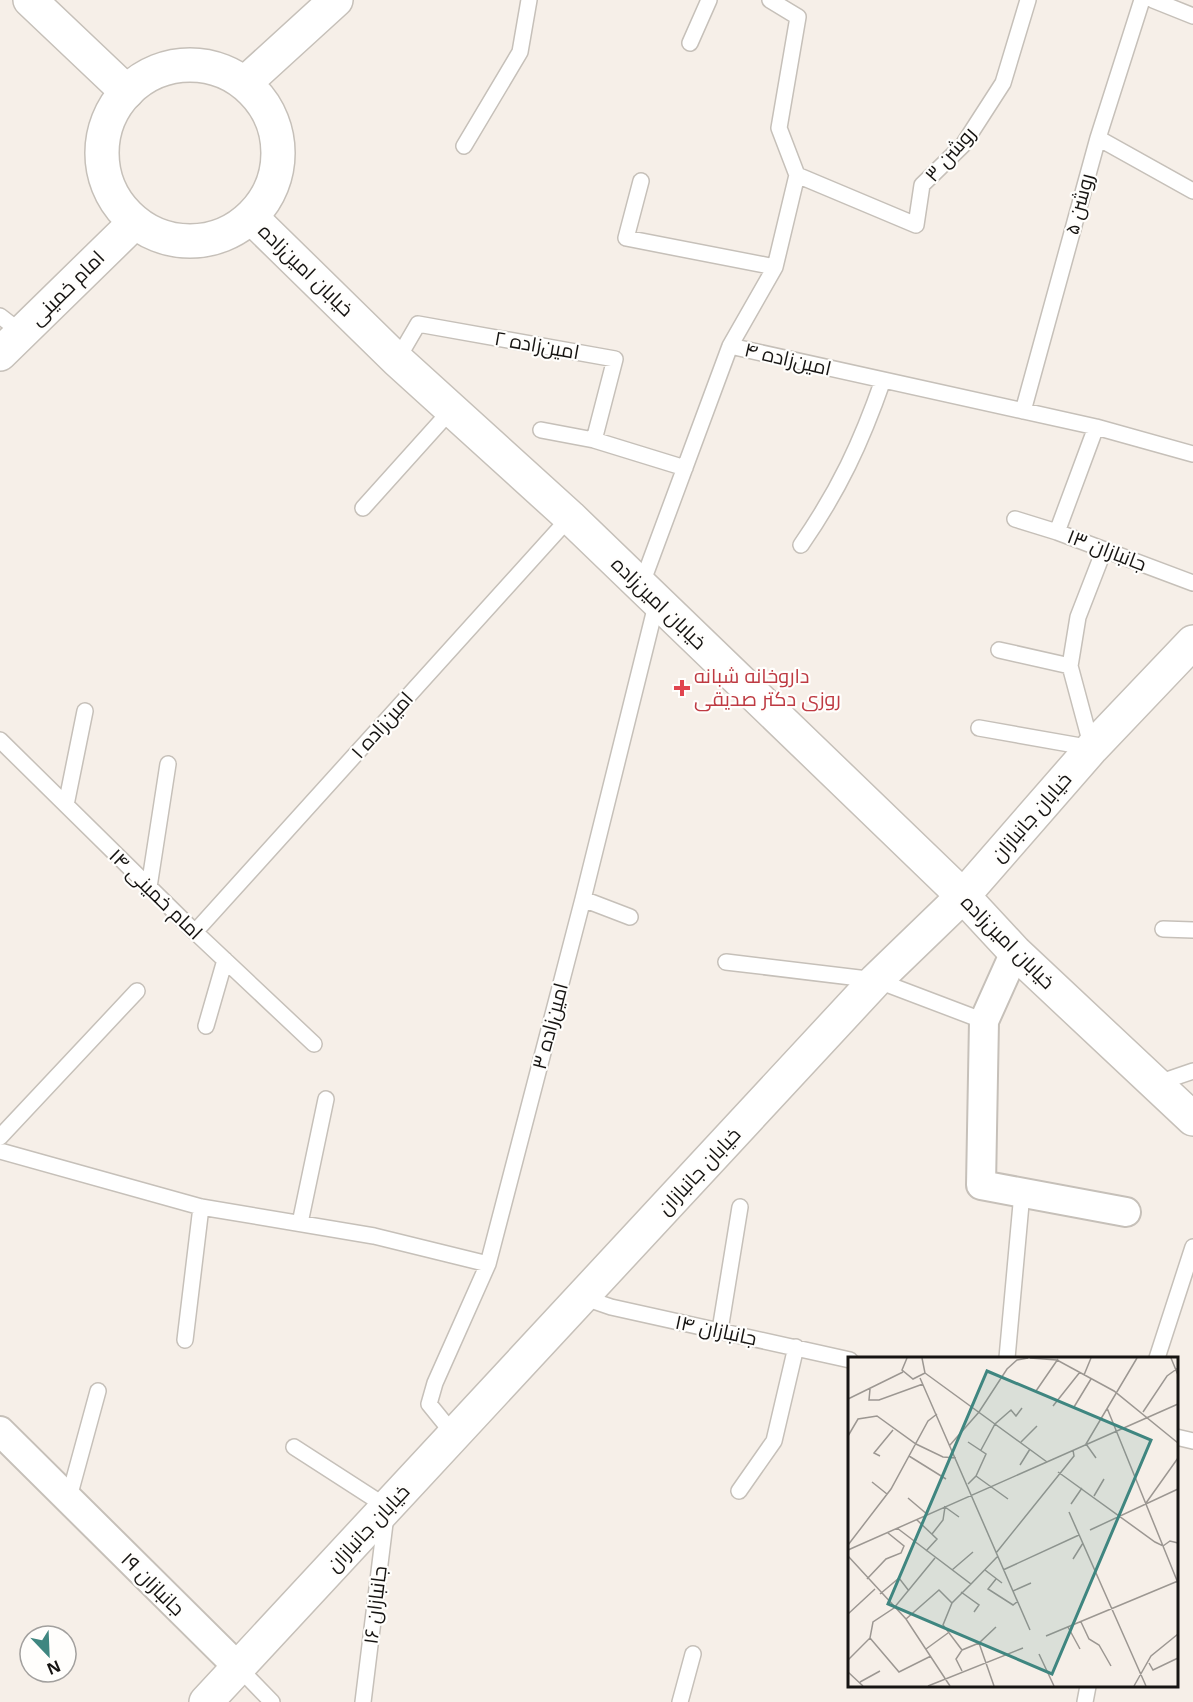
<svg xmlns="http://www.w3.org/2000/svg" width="1193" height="1702" viewBox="0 0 1193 1702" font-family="'Open Sans',Cairo,sans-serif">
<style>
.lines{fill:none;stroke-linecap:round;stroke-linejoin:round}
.service-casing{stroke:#c6c0b9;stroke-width:18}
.minor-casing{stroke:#c6c0b9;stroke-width:32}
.tertiary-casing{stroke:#c6c0b9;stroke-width:36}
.secondary-casing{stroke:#c6c0b9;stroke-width:36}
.service{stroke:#fff;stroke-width:15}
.minor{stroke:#fff;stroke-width:28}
.tertiary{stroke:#fff;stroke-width:33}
.secondary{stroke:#fff;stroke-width:33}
.health-dot{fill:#e0444e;stroke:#fffefc;stroke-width:2}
.labels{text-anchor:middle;stroke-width:4.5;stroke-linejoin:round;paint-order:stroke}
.street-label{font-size:20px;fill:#161412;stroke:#fffefc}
.health-label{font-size:20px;fill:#be3a42;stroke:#fffefc;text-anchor:start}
.inset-road{fill:none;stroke:#9c9792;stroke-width:1.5}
.view{fill:#3f8680;fill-opacity:0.15;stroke:#3f8680;stroke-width:3}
.inset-edge{fill:none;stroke:#161412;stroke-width:3}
</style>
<rect width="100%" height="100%" fill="#f6efe8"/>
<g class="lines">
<g class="service-casing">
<path id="service" d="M1153,0L1193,16
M690,43L709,0
M1098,138L1193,191
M464,146L520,52L529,0
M797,175L916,225L922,185L963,145L1003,83L1028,0
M641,181L626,238L775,267
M0,316L22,333
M730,346L775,267L797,175L779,128L798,17L770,0
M397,360L418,324L615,359L594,440
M1023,411L1098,138L1142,0
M1096,427L1057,532L1193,583
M541,430L594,440L685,468
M363,508L452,409
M1015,519L1057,532
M801,545C839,490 861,443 883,380
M641,586L730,346L1096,427L1193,454
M999,650L1070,666
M979,728L1092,748L1070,666L1078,617L1104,550
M0,740L195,932L314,1044
M66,805L85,711
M149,887L168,764
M583,899L630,917
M1163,929L1193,930
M195,932L570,517
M726,962L876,980L984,1021
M206,1026L225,960
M1155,1084L1193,1071
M0,1137L137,991
M0,1151L201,1207L374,1236L488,1264
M300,1223L326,1099
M582,1297L611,1307L850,1360
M720,1330L740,1207
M185,1340L201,1207
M1007,1358L1022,1193
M1157,1358L1193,1247
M455,1436L429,1404L435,1383L488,1264L583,899L657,601
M1176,1437L1193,1441
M294,1447L387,1507L363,1702
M739,1491L774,1441L796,1347
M68,1501L98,1391
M239,1668L272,1702
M680,1702L693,1654
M1085,1702L1088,1686"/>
</g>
<g class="minor-casing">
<path id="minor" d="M1015,952L984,1021L981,1185L1126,1212
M0,1431L239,1668"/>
</g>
<g class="tertiary-casing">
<path id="tertiary" d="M30,0L127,92
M251,217L397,360L570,517L963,896L1015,952L1193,1119
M206,1702L876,980L963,896L1092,748L1193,642"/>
</g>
<g class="secondary-casing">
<path id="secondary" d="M102 153a88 88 0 1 1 176 0a88 88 0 1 1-176 0Z
M245,83L336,0
M0,354L135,222"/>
</g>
<use href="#service" class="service"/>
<use href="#minor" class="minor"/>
<use href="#tertiary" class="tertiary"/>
<use href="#secondary" class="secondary"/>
</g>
<path class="health-dot" d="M679 679h6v6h6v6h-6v6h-6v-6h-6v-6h6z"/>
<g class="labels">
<g class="street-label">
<text transform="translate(950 154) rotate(-49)" y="7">روشن ۳</text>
<text transform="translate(1079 204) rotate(-75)" y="7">روشن ۵</text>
<text transform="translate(306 270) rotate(44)" y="7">خیابان امین‌زاده</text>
<text transform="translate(67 288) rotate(-45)" y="7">امام خمینی</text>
<text transform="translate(537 345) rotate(10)" y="7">امین‌زاده ۲</text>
<text transform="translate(788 359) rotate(13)" y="7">امین‌زاده ۴</text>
<text transform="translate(1107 550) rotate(21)" y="7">جانبازان ۱۳</text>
<text transform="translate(659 603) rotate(44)" y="7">خیابان امین‌زاده</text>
<text transform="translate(382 725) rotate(-48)" y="7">امین‌زاده ۱</text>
<text transform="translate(1031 817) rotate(-49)" y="7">خیابان جانبازان</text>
<text transform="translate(156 894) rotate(44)" y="7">امام خمینی ۱۴</text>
<text transform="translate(1008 942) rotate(45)" y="7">خیابان امین‌زاده</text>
<text transform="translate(550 1026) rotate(-75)" y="7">امین‌زاده ۳</text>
<text transform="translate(699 1171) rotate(-47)" y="7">خیابان جانبازان</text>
<text transform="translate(716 1330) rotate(12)" y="7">جانبازان ۱۴</text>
<text transform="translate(368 1528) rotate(-47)" y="7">خیابان جانبازان</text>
<text transform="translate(153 1584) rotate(45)" y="7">جانبازان ۱۹</text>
<text transform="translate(375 1605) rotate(-83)" y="7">جانبازان ۱۶</text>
</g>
<g class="health-label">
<text x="694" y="683">داروخانه شبانه<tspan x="694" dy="23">روزی دکتر صدیقی</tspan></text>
</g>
</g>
<g transform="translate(848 1357)">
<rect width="330" height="330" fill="#f6efe8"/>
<path class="inset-road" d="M59,1L54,13L65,22L77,16L74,1M182,1L209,3L266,34L330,86M323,1L330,18M77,16L199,105M236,18L243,1M72,21L182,273M22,32L21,43H31L75,27M188,34L210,2M0,42L55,15M205,49L232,15M226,50L243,22M259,51L330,226M295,55L319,19L330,11M0,79L10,62L29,59L68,87L95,100L108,101M120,85L138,97L128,119L120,127M173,85L189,69M102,88L131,55L159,12L169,3L180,1M133,93L147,67L163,53L168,59L174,51M32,99L26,96L45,73M61,99L98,122M248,101L238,87L289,1M172,108L182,92M210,115L307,185L315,189L322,184L330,186M128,119L160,142M24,125L39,137M246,139L256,122M60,141L80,158M298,146L330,101M223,147L234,131M221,155L298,329M69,163L89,182L78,194M49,171L123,227L150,199M242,173L330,132M84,177L95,163L97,150L111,160M0,188L43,132L80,64L89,57M0,193L330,47M148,196L226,99L225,93M0,199L58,262L102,329M225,202L235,186M104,213L125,195M137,213L154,226M155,213L231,178M19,222L38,202L53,196L56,189L40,176M148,222L140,232L165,248L170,244M123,227L104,246L95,268L114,293L131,286L148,270M165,234L183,226M113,235L131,248L126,255M32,237L51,221L61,234M0,257L27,232M58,262L91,233L104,246M233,265L241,282L251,288L263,309M220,270L232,292M198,279L330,224M22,281L51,315L83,299M131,286L146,329M78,292L100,276M191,297L206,329M0,303L22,281L25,265L46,251L87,201M301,306L305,313L330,301M114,314L108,302L114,293M0,315L15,329M12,325L32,314M80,329L175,291M286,329L303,299L330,277"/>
<path class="view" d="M139,14L303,83L204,317L40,247Z"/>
<rect width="330" height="330" class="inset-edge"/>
</g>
<g transform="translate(48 1654) rotate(157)"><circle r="28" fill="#fffefc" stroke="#a2a09e" stroke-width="1.5"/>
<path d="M0-4.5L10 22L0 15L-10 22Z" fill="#3f8680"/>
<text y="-9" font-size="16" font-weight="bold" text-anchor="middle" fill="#161412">N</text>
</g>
</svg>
